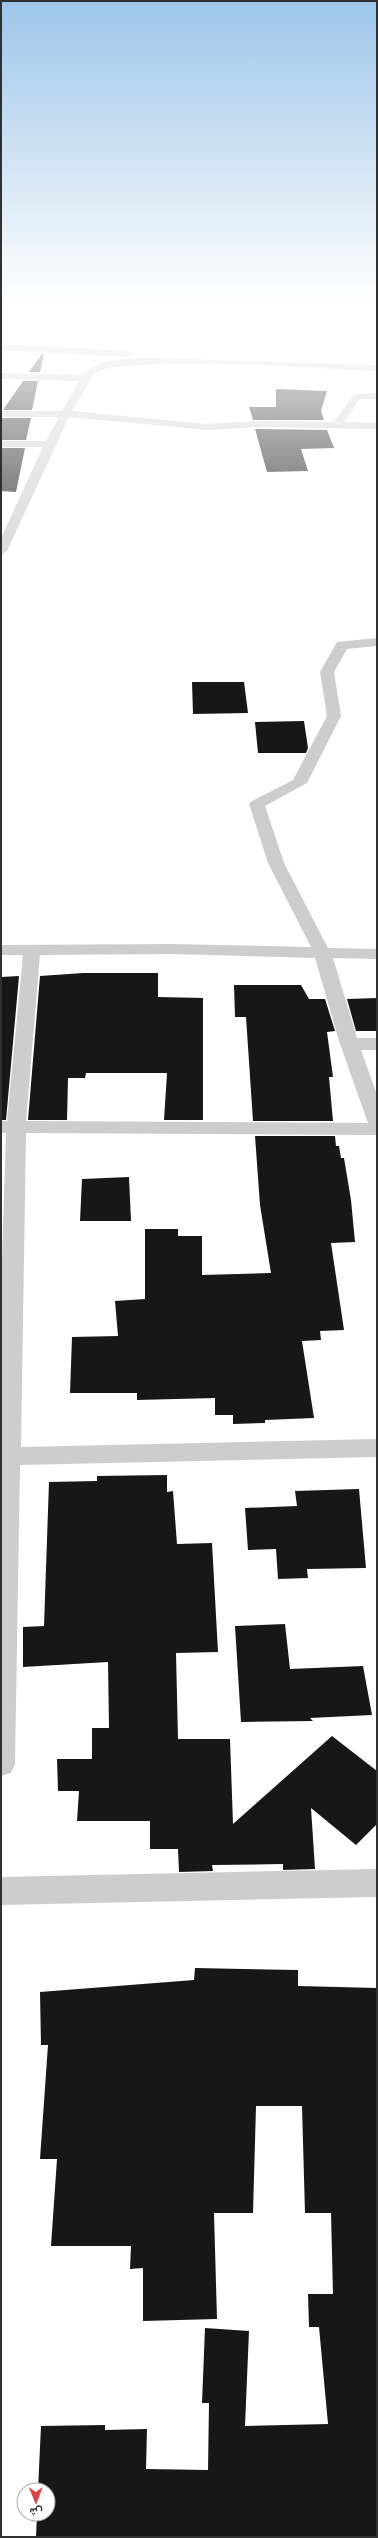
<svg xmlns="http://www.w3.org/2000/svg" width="378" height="2538" viewBox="0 0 378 2538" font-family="'Golos Text',Vazirmatn,sans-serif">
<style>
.building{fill:#171717}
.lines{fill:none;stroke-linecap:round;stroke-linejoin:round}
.street{fill:#cdcdcd;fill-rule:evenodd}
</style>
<rect width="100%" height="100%" fill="#fff"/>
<path class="building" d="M42,354H44L40,372H29Z
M23,381H38L32,410H3Z
M276,389L327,391L321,411L324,420H253L249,407H276Z
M1,418H31L26,440H1Z
M255,429L327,430L334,448L301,449L308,471L267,472Z
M1,448H25L16,492L1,491Z
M192,682H244L248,713L193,714Z
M304,721L308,748L306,753H258L255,722Z
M83,973H158V997L203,998V1120H164L167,1073H86L85,1078H68L67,1120H28L40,976Z
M19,976L6,1120H1V977Z
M234,985H301L309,999H325L335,1031L327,1032L333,1077H329L333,1121H253L246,1017H235Z
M377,998V1031H356L347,999Z
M255,1136H335L336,1146H339L341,1158H344L351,1200L355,1242L331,1243L344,1330L320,1331L321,1340L302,1341L314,1418L265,1420V1423L233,1424V1415H215V1398L137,1400V1393H70L72,1337L118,1336L115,1301L145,1299V1229H178V1236H202V1275L271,1273L260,1205Z
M129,1177L131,1221H80L82,1179Z
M167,1475V1492L173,1491L177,1544L212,1543L218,1652L176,1653L178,1739H230L233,1824L332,1736L377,1771V1824L356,1845L311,1808L315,1869L283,1870V1864L212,1865L213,1871L179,1872L178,1849H150V1821H77L79,1791H58L57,1759H92V1728H109L108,1662L23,1667V1627L44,1626L49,1482L97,1481V1476Z
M359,1489L366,1568L307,1569L308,1578L278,1579L276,1549L248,1550L245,1508L297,1506L295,1491Z
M285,1624L290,1669L363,1666L372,1715L310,1718L313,1721L241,1722L235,1626Z
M195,1968L298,1970V1986L377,1988V2537H36L37,2514H48V2490H38L41,2426L105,2425V2430L147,2429L146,2469L208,2470L209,2403H202L205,2328L249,2331L245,2426L328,2424L319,2327H309L308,2294H333L331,2213H305L302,2106H256L253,2213H214L217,2319L143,2321V2268L130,2269L131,2246H51L57,2159H40L48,2045H41L40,1992L194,1980Z"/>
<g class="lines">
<path class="street" d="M1,344L127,351L132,354L127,357L1,350Z
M149,358L377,365V371C334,369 117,354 94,374L72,411L207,424L262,421L334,422L354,394L377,393V399H360L344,422L377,423V429L262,427L207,430L69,417L7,551L1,555V538L43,447H1V441H46L59,417H1V411H62L79,381L1,379V373L82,375C98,357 127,359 149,358Z
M377,638V646L347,649L334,672L341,716L307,783L265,806L284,863L328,948L377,949V959L333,958L357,1038H377V1050H361L377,1095V1135L26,1133L21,1447L377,1439V1457L20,1465L15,1764L11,1773L1,1776V1290L6,1133H1V1121H7L23,955H1V945L171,944L311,947L268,863L249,804L252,801L293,780L327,716L320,672L337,642ZM171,954L315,958L340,1044L368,1123L26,1121L40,955Z
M377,1869V1897L1,1905V1877Z"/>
</g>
<linearGradient id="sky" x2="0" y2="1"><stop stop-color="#9dc5e9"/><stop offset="0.46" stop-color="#fff"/><stop offset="1" stop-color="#fff" stop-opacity="0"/></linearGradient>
<rect width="378" height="655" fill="url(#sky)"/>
<rect width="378" height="2538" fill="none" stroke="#303030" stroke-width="4"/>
<g transform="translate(36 2502) rotate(179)"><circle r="19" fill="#ffffff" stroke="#acacac"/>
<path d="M0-3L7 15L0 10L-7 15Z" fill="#d84248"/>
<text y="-6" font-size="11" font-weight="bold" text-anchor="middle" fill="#303030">ش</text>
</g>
</svg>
